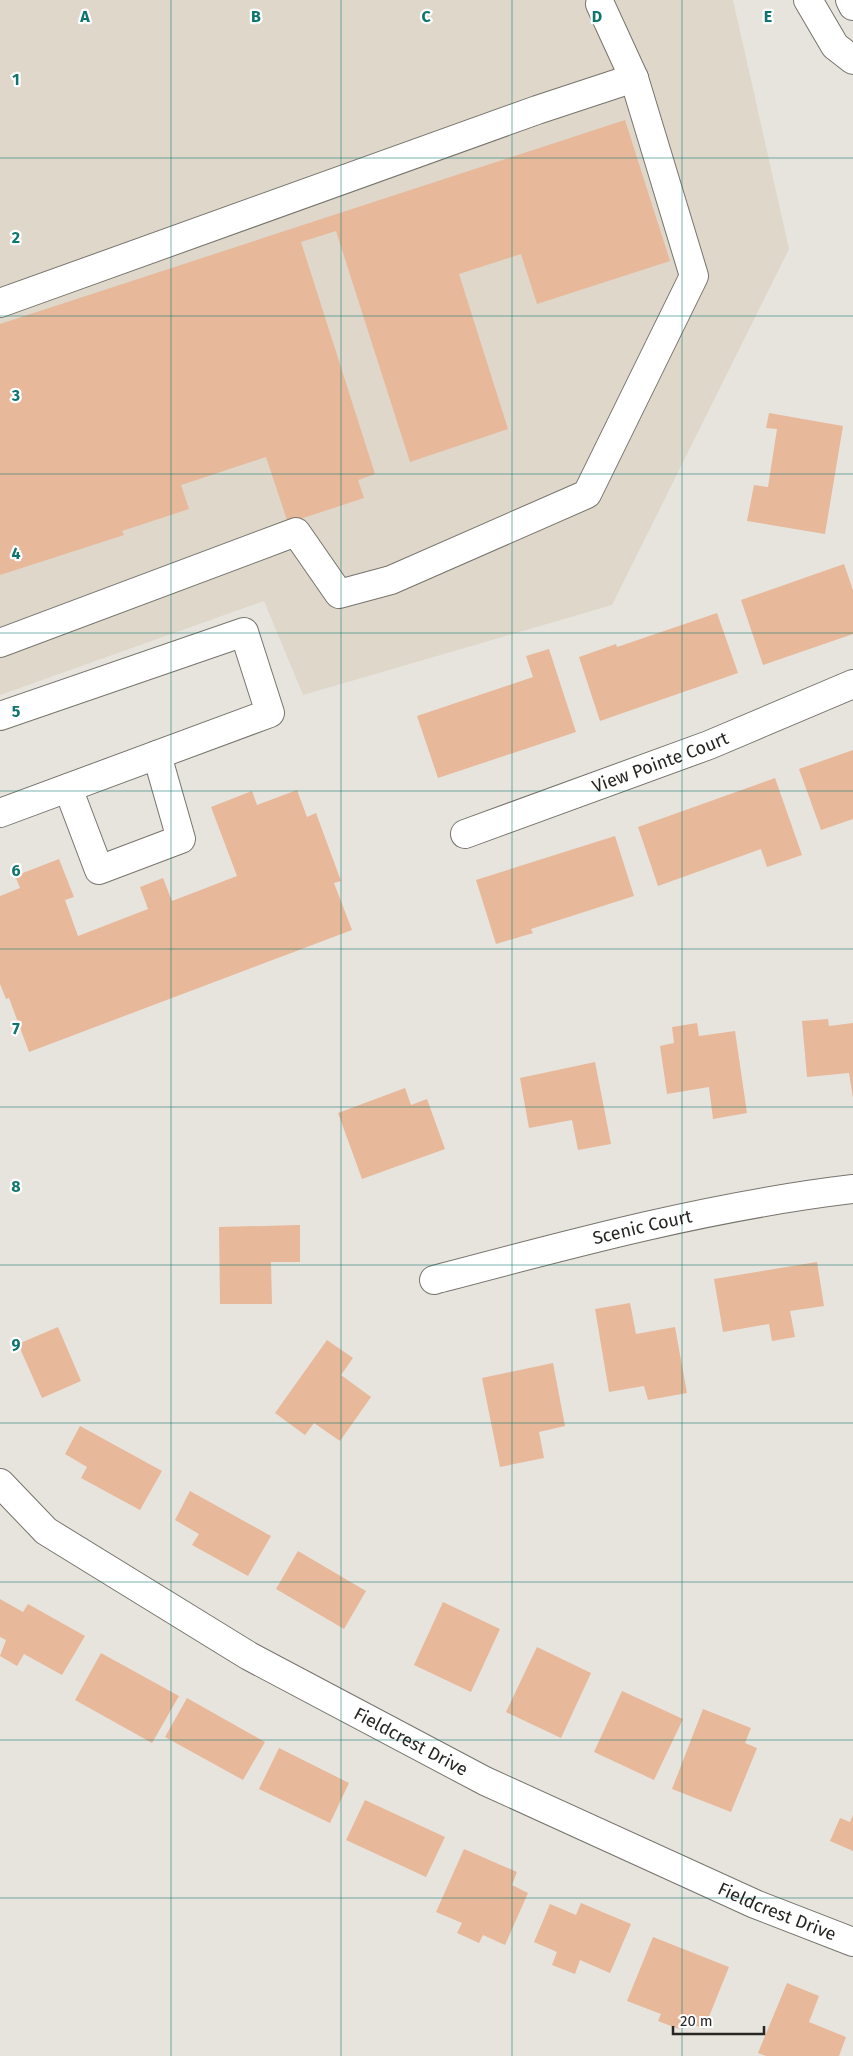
<svg xmlns="http://www.w3.org/2000/svg" width="853" height="2056" viewBox="0 0 853 2056" font-family="'Fira Sans',sans-serif">
<style>
.built{fill:#ded7ca}
.building{fill:#e8b89a}
.lines{fill:none;stroke-linecap:round;stroke-linejoin:round}
.minor-casing{stroke:#77746d;stroke-width:30}
.minor{stroke:#fff;stroke-width:28}
.grid{fill:none;stroke:#0f766e;stroke-width:1;stroke-opacity:0.55}
.labels{text-anchor:middle;stroke-width:4.5;stroke-linejoin:round;paint-order:stroke}
.street-label{font-size:18px;fill:#272623;stroke:#fff}
.grid-label{font-size:16px;text-anchor:middle;font-weight:bold;fill:#0f766e;stroke:#fff;stroke-width:4.5;stroke-linejoin:round;paint-order:stroke}
</style>
<rect width="100%" height="100%" fill="#e7e4dd"/>
<path class="built" d="M0,0H733L789,249L612,605L303,695L264,601L0,695Z"/>
<path class="building" d="M625,120L670,261L537,304L521,254L459,274L508,429L410,462L336,231L301,242L375,474L358,480L364,498L288,523L266,457L181,485L189,509L122,531L124,535L0,575V324Z
M769,413L843,426L825,534L747,521L754,485L768,487L777,429L766,428Z
M844,564L853,590V634L763,665L741,600Z
M717,613L738,673L600,721L579,657L616,644L617,647Z
M549,649L576,732L438,778L417,716L533,677L526,656Z
M853,750V819L821,830L799,769Z
M775,778L802,855L767,867L761,849L658,886L638,827Z
M297,790L307,817L316,813L341,881L334,883L352,930L29,1052L9,998L6,999L0,984V896L20,888L15,876L59,859L74,897L65,900L78,936L148,909L140,887L163,878L172,901L237,876L211,807L252,791L257,805Z
M615,836L634,896L531,929L533,933L496,944L476,880Z
M828,1019L829,1026L853,1023V1098L849,1073L807,1077L802,1021Z
M697,1023L699,1036L735,1031L747,1113L713,1119L709,1087L667,1094L660,1046L674,1043L672,1027Z
M595,1062L611,1144L578,1150L572,1120L529,1128L520,1078Z
M405,1088L411,1105L427,1099L445,1149L362,1179L338,1113Z
M300,1225V1262H271L272,1304H220L219,1227Z
M817,1262L824,1306L790,1311L795,1337L772,1341L769,1324L723,1332L714,1279Z
M630,1303L636,1334L675,1327L687,1393L648,1400L644,1386L609,1392L595,1309Z
M58,1327L81,1381L42,1398L18,1344Z
M327,1340L353,1358L341,1375L371,1397L340,1441L314,1423L305,1435L275,1413Z
M553,1363L565,1426L539,1432L544,1458L500,1467L482,1378Z
M80,1426L162,1471L140,1510L81,1478L87,1467L65,1454Z
M190,1491L271,1536L248,1576L192,1545L199,1534L175,1520Z
M298,1551L366,1591L344,1629L276,1589Z
M0,1599L23,1612L28,1604L85,1636L62,1675L24,1654L17,1666L0,1656L6,1640L0,1637Z
M443,1602L500,1629L471,1692L414,1665Z
M537,1647L591,1673L561,1738L506,1712Z
M101,1653L179,1696L152,1743L75,1700Z
M622,1691L683,1719L654,1780L594,1752Z
M187,1698L265,1742L243,1780L165,1737Z
M703,1709L751,1728L745,1743L757,1748L731,1812L672,1789Z
M279,1748L349,1783L330,1823L259,1789Z
M365,1800L445,1837L426,1877L346,1840Z
M853,1815V1851L830,1841L840,1818L850,1822Z
M464,1849L517,1872L512,1885L528,1893L505,1945L483,1935L479,1943L457,1933L462,1923L436,1912Z
M581,1903L631,1924L610,1973L580,1960L575,1974L552,1965L557,1952L534,1942L550,1904L576,1915Z
M653,1937L729,1967L704,2029L683,2020L679,2029L658,2021L661,2014L627,2001Z
M787,1983L819,1996L809,2022L846,2037L839,2056H766L758,2053Z"/>
<g class="lines">
<g class="minor-casing">
<g id="minor">
<path d="M808,0L835,46L853,60"/>
<path d="M850,0L853,6"/>
<path d="M0,303L537,110L634,78L600,4"/>
<path d="M0,643L296,532L339,594L391,580L587,494L694,276L634,78"/>
<path d="M0,716L244,632L270,713L0,813"/>
<path d="M68,788L99,870L181,839L157,755"/>
<path id="s1" d="M465,834L709,745L853,684"/>
<path id="s2" d="M434,1280C573,1243 710,1206 853,1189"/>
<path id="s3" d="M0,1483L46,1531L249,1656L485,1781L755,1904L853,1942"/>
</g>
</g>
<use href="#minor" class="minor"/>
</g>
<path class="grid" d="M171,0V2056M341,0V2056M512,0V2056M682,0V2056M0,158H853M0,316H853M0,474H853M0,633H853M0,791H853M0,949H853M0,1107H853M0,1265H853M0,1423H853M0,1582H853M0,1740H853M0,1898H853"/>
<g class="labels">
<g class="street-label">
<text dy="6" stroke="none"><textPath href="#s1" startOffset="208">View Pointe Court</textPath></text>
<text dy="6" stroke="none"><textPath href="#s2" startOffset="215">Scenic Court</textPath></text>
<text dy="6" stroke="none"><textPath href="#s3" startOffset="488">Fieldcrest Drive</textPath></text>
<text dy="6" stroke="none"><textPath href="#s3" startOffset="892">Fieldcrest Drive</textPath></text>
</g>
</g>
<g class="grid-label">
<text x="85" y="22">A</text>
<text x="256" y="22">B</text>
<text x="426" y="22">C</text>
<text x="597" y="22">D</text>
<text x="768" y="22">E</text>
<text x="16" y="85">1</text>
<text x="16" y="243">2</text>
<text x="16" y="401">3</text>
<text x="16" y="559">4</text>
<text x="16" y="717">5</text>
<text x="16" y="876">6</text>
<text x="16" y="1034">7</text>
<text x="16" y="1192">8</text>
<text x="16" y="1350">9</text>
</g>
<path d="M673 2026v8h91v-8" fill="none" stroke="#272623" stroke-width="2.5"/>
<text x="680" y="2026" font-size="15" fill="#272623" stroke="#ffffff" stroke-width="4" paint-order="stroke">20 m</text>
</svg>
